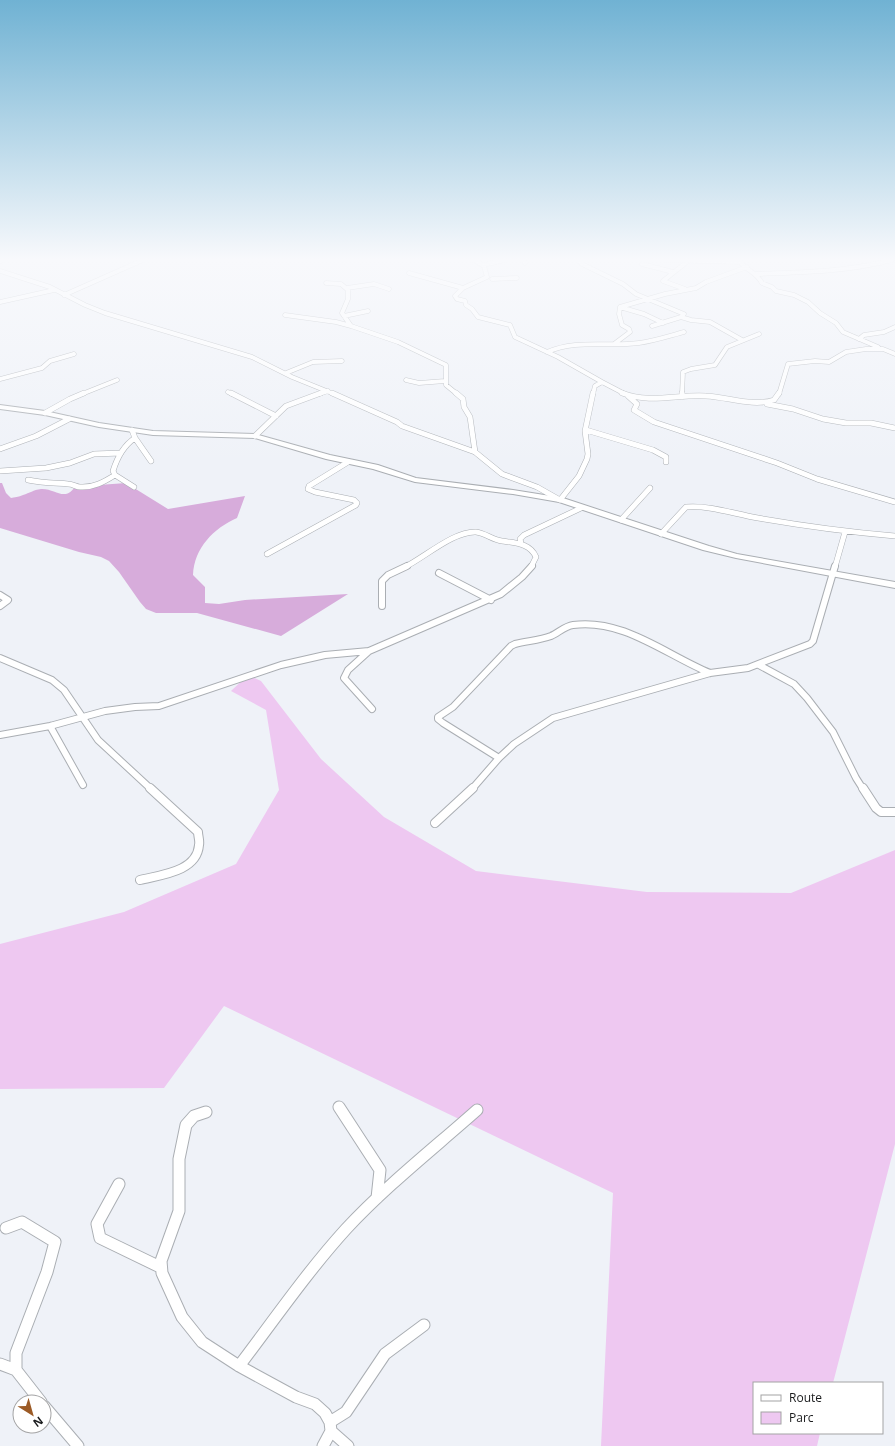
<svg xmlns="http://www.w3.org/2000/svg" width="895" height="1446" viewBox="0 0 895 1446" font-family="'Open Sans',sans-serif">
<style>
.green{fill:#eec8f1}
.forest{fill:#d7acdb}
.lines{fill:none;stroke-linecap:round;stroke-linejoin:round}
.street-far4-casing{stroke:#aaaeb3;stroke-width:5}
.street-far3-casing{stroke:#aaaeb3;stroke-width:6}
.street-far2-casing{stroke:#aaaeb3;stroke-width:8}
.street-far1-casing{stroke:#aaaeb3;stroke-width:10}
.street-casing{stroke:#aaaeb3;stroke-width:13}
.secondary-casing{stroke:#aaaeb3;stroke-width:2}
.street-far4{stroke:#fff;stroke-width:4}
.street-far3{stroke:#fff;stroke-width:5}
.street-far2{stroke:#fff;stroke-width:6}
.street-far1{stroke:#fff;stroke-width:8}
.street{stroke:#fff;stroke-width:11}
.secondary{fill:#fff;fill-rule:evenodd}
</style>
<rect width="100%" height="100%" fill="#eff2f8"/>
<path class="green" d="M248,675L261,681L321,759L384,817L476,871L647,892L791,893L895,850V1144L833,1383H754V1433H820L817,1446H601L613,1193L224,1006L164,1088L0,1089V944L124,912L236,864L279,790L266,710L231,691Z"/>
<path class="forest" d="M0,483H2L6,493L11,498C14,497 19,497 23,495C30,493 33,490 41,489C56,488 65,504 77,484L99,485L126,483L168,509L245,496L237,518C214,528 194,548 193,575L205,587V603L219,604L245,600L348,594L281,636L197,613H156L146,609L140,602L119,572L109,561L101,557L79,552L0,528Z"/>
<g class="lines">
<g class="street-far4-casing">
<path id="street-far4" d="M474,260L484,266L487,277L463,288L455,296L457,299L465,301L466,305L472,309L478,317L510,325L515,337L558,357L602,382
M524,260L525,263
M578,260L582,264L623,284L636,294L684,314L681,317L691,320L710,322L742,340
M664,260L739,262
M739,260C743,269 756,271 762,283L772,287L776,291L794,295L808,302L820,313L836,323L843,332L878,347
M0,261L5,260
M642,264L673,272
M483,265L505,260
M0,271L50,287L85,305L105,313L252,357L292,377L334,394
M409,273L463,288
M756,274C803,272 846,272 892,260
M492,279L517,278
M326,283L341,284L348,290V299L342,313L351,326L398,342L446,365V385L457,394
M347,288L374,284L389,289
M685,289L663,281L688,261
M64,295L143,260
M0,302L54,290
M620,307L644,314L663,323
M285,315L336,322L351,326
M344,316L368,311
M652,326L681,317
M859,339L864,335L884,332L895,327
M614,344L630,332L629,329L622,325L619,314L620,307L665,294L696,288L706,282L747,267
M547,352C576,339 607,347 639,343C654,341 669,336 684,332
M286,373L313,362L342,361
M0,379L42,368L50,361L74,354
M406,380L419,383L445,381
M228,392L232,394
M82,394L117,380
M319,394L328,391
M593,394L595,386L602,382L625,394
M682,394L683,372L691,369L715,365L727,347L759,334
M779,394L788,364L815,361L829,362L846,352L866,349H883L895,354"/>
</g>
<g class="street-far3-casing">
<path id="street-far3" d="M231,393L276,416
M332,393L397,422L402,426L475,452L502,474L537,487L560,500L579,476L587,459L588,454L585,431L593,393
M456,393L463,399L464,407L470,417L475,452
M622,393C650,404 678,394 706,396C728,397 753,407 774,400L779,393
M628,396L637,404L634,410L654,422L777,463L817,479L895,502
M682,397V393
M767,404L793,409L823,419L846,423H871L895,428
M45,413L70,399L84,393
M132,430L135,438L151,461
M586,430L653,450L666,457V462
M255,436L286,406L321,393
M0,449L36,436L69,419
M0,471L46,468L70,463L94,454L121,453
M28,480C42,483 55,483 68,484C73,484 76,487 80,487C93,488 104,482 115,475
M134,487L115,475L113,471C117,458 123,446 135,438
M621,520L650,488
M661,534L686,507C710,505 734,514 758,518C804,526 849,532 895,536
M521,543L520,539L524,535L581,508
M267,554L356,505L357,503L354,500L315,492L308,489L309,486L348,462
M405,567C425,557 454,531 476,532C485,533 493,540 502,541C515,543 530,543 536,557L531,567
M835,567L845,532"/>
</g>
<g class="street-far2-casing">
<path id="street-far2" d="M439,573L491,600
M0,595L8,600L0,606
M382,606V581L388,575L407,566
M369,651L348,670L344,678L372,709
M0,658L52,680L64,690L98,740L151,789
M759,665L794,684L807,698L833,732L856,778L863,789
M50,726L83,785
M0,735L50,726L105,711L135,707L159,706L281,665L325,655L369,651L501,594L522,577L532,566
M499,758L443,723L438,719V717L453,707L511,646L515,644C527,641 540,640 551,636C558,633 565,626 573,625C623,618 666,655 710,673
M472,789L499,758L514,744L553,718L710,673L748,668L810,644L813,641L835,566"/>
</g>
<g class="street-far1-casing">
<path id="street-far1" d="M863,788L876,808L881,812H895
M435,823L473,788
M140,880C160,875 197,872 199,845C200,841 198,836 198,832L150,788"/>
</g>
<g class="street-casing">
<path id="street" d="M339,1107L380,1170L377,1198
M206,1112L194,1116L186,1125L179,1159V1211L161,1261L162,1273L182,1317L202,1342L239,1366L296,1397L315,1404L325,1413L330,1422L331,1431L323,1446
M119,1184L97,1224L100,1238L160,1267
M6,1228L22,1222L55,1242L47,1272L16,1353V1370
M0,1364L16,1370L41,1402
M239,1366C274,1320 307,1272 346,1229C386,1186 433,1149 477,1110
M44,1406L78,1446
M330,1422L346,1412L385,1354L424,1325
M331,1431L348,1446"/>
</g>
<g class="secondary-casing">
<path id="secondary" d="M0,405L45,411L99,423L153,431L255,434L330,455L378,465L416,478L513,490L563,498L709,546L737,554L895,582V588L736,558L703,550L559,502L513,494L415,482L373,469L326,459L255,438L153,435L99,427L45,415L0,409Z"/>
</g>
<use href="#street-far4" class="street-far4"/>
<use href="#street-far3" class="street-far3"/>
<use href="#street-far2" class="street-far2"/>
<use href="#street-far1" class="street-far1"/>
<use href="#street" class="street"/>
<use href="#secondary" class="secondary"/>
</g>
<linearGradient id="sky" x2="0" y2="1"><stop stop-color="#70b2d3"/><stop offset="0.56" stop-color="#f8f9fc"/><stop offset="1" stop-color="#f8f9fc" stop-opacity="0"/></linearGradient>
<rect width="895" height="463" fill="url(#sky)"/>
<rect x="753" y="1382" width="130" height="52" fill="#ffffff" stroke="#a3a3a4"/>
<rect x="761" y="1395" width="20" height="6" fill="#ffffff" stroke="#a3a3a4"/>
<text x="789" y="1402" font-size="12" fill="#191a1c">Route</text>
<rect x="761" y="1412" width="20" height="12" fill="#eec8f1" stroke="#a3a3a4"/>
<text x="789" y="1422" font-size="12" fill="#191a1c">Parc</text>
<g transform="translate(32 1414) rotate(143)"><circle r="19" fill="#ffffff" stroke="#a3a3a4"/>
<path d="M0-3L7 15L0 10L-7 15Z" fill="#9c5b26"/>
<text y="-6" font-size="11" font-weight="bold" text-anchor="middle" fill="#191a1c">N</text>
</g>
</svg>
